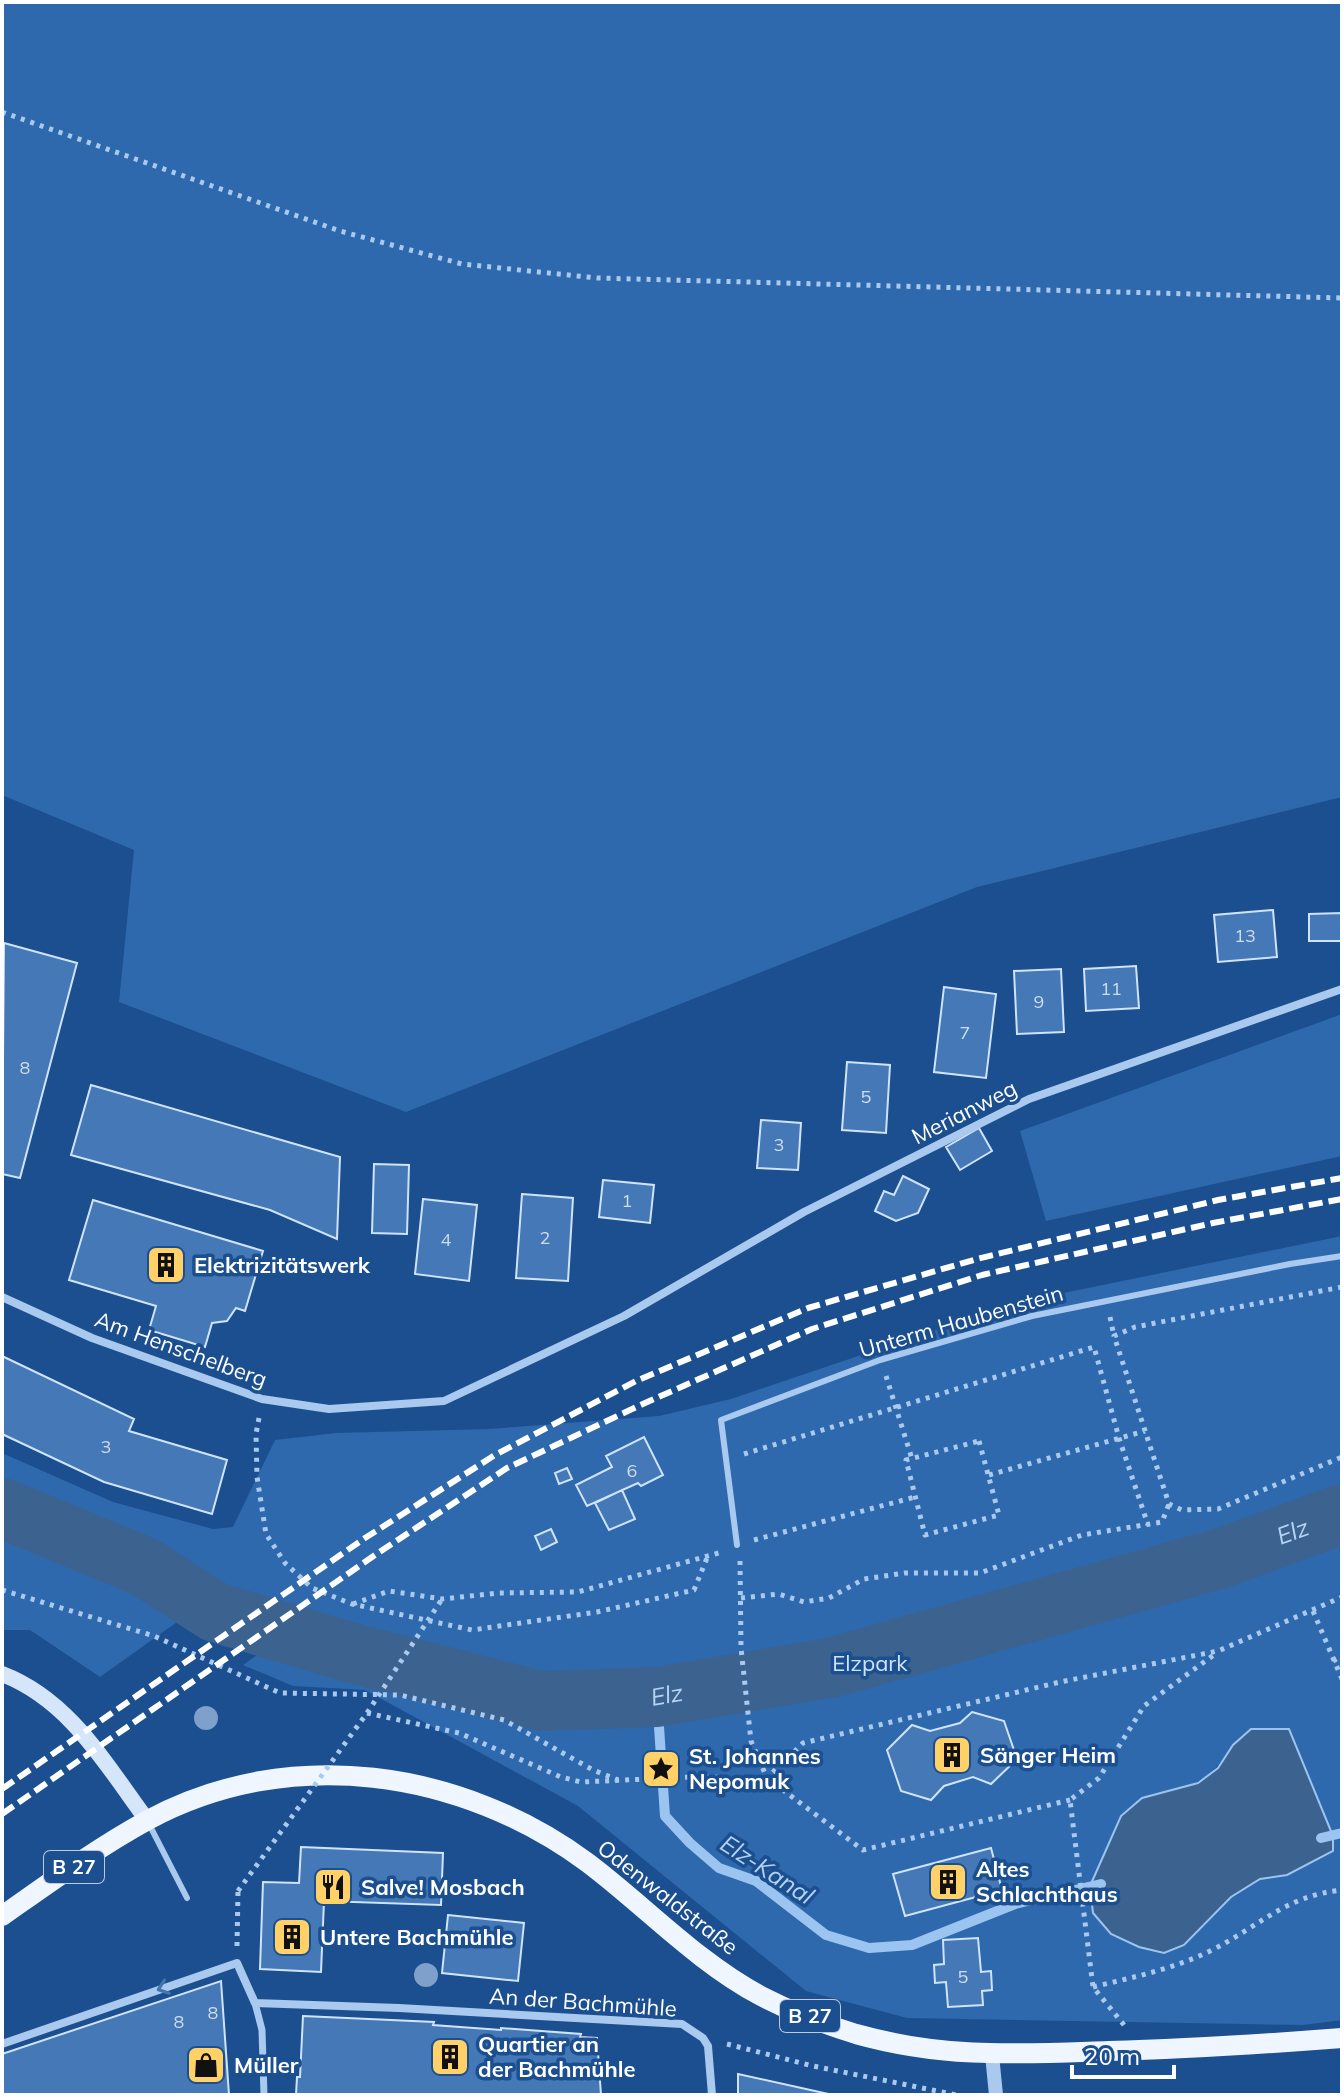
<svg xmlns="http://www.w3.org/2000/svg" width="1344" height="2097" viewBox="0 0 1344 2097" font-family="Mulish,sans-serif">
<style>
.green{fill:#2e69ad;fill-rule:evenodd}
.water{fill:#3c6290;stroke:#9cc4f0;stroke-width:2}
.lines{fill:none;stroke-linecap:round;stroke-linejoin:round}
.stream{stroke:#9cc4f0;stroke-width:10}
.river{stroke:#3c6290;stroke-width:60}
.building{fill:#4478b7;stroke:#cfe3fa;stroke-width:2}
.path{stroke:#a9c9ee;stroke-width:5;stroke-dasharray:4 6;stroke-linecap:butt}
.service{stroke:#a9c9ee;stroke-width:6}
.pedestrian{stroke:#a9c9ee;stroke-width:7}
.minor{stroke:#a9c9ee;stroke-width:8}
.tertiary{stroke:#a9c9ee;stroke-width:14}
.secondary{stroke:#d6e6fa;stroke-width:16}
.primary{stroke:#f0f6ff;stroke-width:20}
.rail{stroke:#fff;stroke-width:6;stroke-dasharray:14 6;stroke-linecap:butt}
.path-bridge{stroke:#a9c9ee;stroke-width:5;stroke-dasharray:4 6;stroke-linecap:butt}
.tree{fill:#7ea0ca}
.oneway{stroke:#4674ac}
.labels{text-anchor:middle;stroke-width:7;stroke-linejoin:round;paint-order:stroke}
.number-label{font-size:18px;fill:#d0dded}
.shield{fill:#1b4f8f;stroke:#bbcadd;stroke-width:2}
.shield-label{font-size:20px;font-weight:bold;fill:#fff}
.street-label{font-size:22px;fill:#fff;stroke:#1b4f8f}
.poi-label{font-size:22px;font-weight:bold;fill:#fff;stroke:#1b4f8f;text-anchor:start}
.park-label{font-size:22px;fill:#cfe3fa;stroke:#1b4f8f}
.water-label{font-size:24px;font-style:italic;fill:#b5d3f5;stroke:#1b4f8f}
</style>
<rect width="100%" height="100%" fill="#1b4f8f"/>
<path class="green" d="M2,2H1342V797L977,887L406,1112L119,1002L134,850L2,795Z
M1342,1014V1156L1046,1221L1020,1131Z
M1342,1236V2020L1303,2025L907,2018L806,1991L578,1806L365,1690L293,1686L243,1665L270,1646L194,1610L100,1677L30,1630H2V1453L113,1502L213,1529L233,1527L275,1440L336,1433L490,1429L659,1416L731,1399L1015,1303ZM1233,1745L1287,1875L1260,1879L1231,1897L1208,1919L1142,1798C1188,1786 1205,1788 1233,1745Z"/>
<path class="water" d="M1251,1729H1289L1333,1836V1851L1287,1875L1260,1879L1231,1897L1184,1945L1164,1953L1139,1947L1111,1934L1093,1913L1090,1886L1121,1816L1142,1798L1198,1783L1218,1768L1233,1745Z"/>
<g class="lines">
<path class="stream" d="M657,1697L665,1816L690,1843L719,1868L756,1881L826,1935L869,1948L912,1945L1015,1904L1101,1884
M1321,1838L1342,1833"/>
<path class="river" id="s1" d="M2,1508L143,1566L215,1612L356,1654L541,1701L657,1697L830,1668L1222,1558L1342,1514"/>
</g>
<path class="building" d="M1273,910L1277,957L1218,962L1214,915Z
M1342,913V941H1309V914Z
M4,943L77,963L20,1178L2,1174Z
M1136,966L1139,1008L1086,1011L1084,969Z
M1061,969L1064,1032L1017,1034L1014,971Z
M944,987L996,994L986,1078L934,1072Z
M847,1062L890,1065L886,1133L842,1130Z
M91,1085L340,1157L337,1239L270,1210L71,1155Z
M761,1120L801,1123L798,1170L757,1168Z
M979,1128L992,1151L960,1170L946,1147Z
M374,1164L409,1165L407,1234L372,1233Z
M903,1176L929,1189L918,1213L896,1221L875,1211L884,1191L894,1195Z
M603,1180L654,1185L650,1223L599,1217Z
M522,1194L573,1198L568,1281L516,1278Z
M423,1199L477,1205L469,1281L415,1274Z
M93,1200L263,1251L245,1311L236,1308L227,1321L212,1323L205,1347L149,1330L156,1306L69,1280Z
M2,1356L134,1419L129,1431L227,1460L212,1514L104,1482L2,1434Z
M644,1437L663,1475L641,1486L638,1483L587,1506L576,1485L612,1467L606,1456Z
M567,1468L572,1479L559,1484L555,1473Z
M622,1490L635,1519L609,1530L595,1503Z
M551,1529L557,1542L541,1550L535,1536Z
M972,1712L1004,1721L1017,1759L991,1784L973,1777L944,1786L931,1800L901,1791L887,1750L912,1725L930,1731L960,1723Z
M301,1847L443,1853L441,1905L324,1901L321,1972L260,1969L263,1882L299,1883Z
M991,1848L1002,1890L905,1916L893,1874Z
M448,1915L524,1923L518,1981L442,1973Z
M978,1938L981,1972L991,1971L992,1990L982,1991L983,2005L948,2007L946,1982L935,1983L934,1965L944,1964L943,1940Z
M221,1981L229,2095H2V2054Z
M303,2016L434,2022L433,2025L501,2030V2028L581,2034L580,2037L597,2038L601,2095H296L297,2077H300Z
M738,2074L833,2095H738Z"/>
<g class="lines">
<path class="path" d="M2,112L340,231L462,264L597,278L1342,298
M1342,1287L1135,1327L1114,1336L1169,1504L1182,1510L1218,1509L1342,1457
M1110,1317L1114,1336
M886,1376L912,1459
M259,1418L256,1434L257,1477L266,1534L285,1563L312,1588L352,1604L472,1630L597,1612L694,1590L707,1558
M979,1441L999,1515L925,1535L906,1460Z
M744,1454L1094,1347L1119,1438L1148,1525
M989,1475L1145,1431
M754,1540L915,1497
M740,1561L741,1648L751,1741L767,1778L863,1850L1070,1800
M2,1590L154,1636L280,1693L400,1695L504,1720L593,1770L618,1780
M741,1598L779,1594L804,1602L829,1598L864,1579L905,1573H980L1082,1535L1162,1522L1169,1504
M353,1604L389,1591L442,1599L499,1593L578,1592L722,1552
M1313,1611L1342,1679
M1333,1661L1342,1656
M367,1713L459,1733L561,1777L581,1782L693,1777L767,1778L803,1743L1060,1682L1218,1651L1342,1597
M237,1946L238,1891
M1093,1987C1134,1977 1173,1969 1210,1951C1259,1927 1284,1896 1342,1890
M1124,2025L1093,1987L1070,1800L1099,1778L1144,1706L1215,1654
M727,2044L813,2066L957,2095"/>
<path class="service" d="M737,1545L721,1420L880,1360L1032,1316L1290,1264L1342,1256
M149,1824L187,1898"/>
<path class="pedestrian" d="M255,2003L262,2030L264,2095"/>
<path class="minor" d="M2,1297L92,1338L262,1399L329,1409L444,1401L624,1316L804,1212L1029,1099L1342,989
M2,2044L237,1963L255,2003L399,2008L682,2024L703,2038L708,2046L712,2095"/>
<path class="tertiary" d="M992,2055L996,2095"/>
<path class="secondary" d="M2,1674C70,1700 106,1765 147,1820"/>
<path class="primary" d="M2,1916C49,1883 97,1848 148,1820C289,1744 461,1769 588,1863C645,1906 697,1962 761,1996C788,2010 827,2025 856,2034C945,2059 1019,2054 1109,2051C1187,2049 1264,2044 1342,2038"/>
<path class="rail" d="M2,1789L365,1538L495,1455L636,1381L808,1308L977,1259L1218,1200L1342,1178
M2,1814L375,1555L507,1468L645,1403L812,1329L982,1275L1213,1223L1342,1199"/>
<path class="path-bridge" d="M238,1891L367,1713L442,1599"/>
</g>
<g class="tree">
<circle cx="206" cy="1718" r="12"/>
<circle cx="426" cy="1975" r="12"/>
</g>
<defs><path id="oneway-chevron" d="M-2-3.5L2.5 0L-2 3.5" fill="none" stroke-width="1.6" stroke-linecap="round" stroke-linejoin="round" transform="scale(2)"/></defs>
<use class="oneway" href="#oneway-chevron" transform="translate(163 1988) rotate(161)"/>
<defs>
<g id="building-square" transform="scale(2)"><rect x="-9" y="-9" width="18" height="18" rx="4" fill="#ffd166" stroke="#1b4f8f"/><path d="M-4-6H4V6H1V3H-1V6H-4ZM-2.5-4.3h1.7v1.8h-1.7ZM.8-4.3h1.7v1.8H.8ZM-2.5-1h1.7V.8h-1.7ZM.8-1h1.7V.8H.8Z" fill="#111"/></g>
<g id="sight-square" transform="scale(2)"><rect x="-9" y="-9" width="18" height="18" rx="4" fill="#ffd166" stroke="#1b4f8f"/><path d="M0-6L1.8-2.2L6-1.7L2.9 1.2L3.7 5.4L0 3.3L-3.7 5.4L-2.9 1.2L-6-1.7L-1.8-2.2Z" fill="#111"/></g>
<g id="restaurant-square" transform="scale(2)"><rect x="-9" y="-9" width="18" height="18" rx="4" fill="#ffd166" stroke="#1b4f8f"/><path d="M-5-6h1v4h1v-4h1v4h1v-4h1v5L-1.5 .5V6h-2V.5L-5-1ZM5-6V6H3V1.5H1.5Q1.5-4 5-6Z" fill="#111"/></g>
<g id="shop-square" transform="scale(2)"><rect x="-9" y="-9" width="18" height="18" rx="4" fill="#ffd166" stroke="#1b4f8f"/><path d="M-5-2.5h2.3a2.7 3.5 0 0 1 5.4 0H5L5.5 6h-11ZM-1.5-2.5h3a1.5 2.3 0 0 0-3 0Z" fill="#111"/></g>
</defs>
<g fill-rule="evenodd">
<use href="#building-square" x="166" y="1265"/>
<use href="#building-square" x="952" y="1755"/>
<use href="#sight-square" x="661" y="1769"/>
<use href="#building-square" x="948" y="1882"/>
<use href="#restaurant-square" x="333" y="1887"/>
<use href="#building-square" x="292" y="1937"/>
<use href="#building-square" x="450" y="2057"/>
<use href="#shop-square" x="206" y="2065"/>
</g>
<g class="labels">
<g class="number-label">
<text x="1245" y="942">13</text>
<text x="1111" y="995">11</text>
<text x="1039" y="1008">9</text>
<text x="965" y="1039">7</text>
<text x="25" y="1074">8</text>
<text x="866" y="1103">5</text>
<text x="779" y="1151">3</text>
<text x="627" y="1207">1</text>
<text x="545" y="1244">2</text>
<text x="446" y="1246">4</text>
<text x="106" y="1453">3</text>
<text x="632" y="1477">6</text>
<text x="963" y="1983">5</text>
<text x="213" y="2019">8</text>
<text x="179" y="2028">8</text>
</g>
<g class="shield">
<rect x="44" y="1851" width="60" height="32" rx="6"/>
<rect x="780" y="2000" width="60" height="32" rx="6"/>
</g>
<g class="shield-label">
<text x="74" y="1874">B 27</text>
<text x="810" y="2023">B 27</text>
</g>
<g class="street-label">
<text transform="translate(964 1112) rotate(-27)" y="8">Merianweg</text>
<text transform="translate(961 1321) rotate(-16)" y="8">Unterm Haubenstein</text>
<text transform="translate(181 1349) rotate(20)" y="8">Am Henschelberg</text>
<text transform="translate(668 1897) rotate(38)" y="8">Odenwaldstraße</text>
<text transform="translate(583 2002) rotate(4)" y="8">An der Bachmühle</text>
</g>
<g class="poi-label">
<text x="194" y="1273">Elektrizitätswerk</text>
<text x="980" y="1763">Sänger Heim</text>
<text x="689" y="1764">St. Johannes<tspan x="689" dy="25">Nepomuk</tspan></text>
<text x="976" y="1877">Altes<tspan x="976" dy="25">Schlachthaus</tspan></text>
<text x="361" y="1895">Salve! Mosbach</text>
<text x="320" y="1945">Untere Bachmühle</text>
<text x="478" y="2052">Quartier an<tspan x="478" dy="25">der Bachmühle</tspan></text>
<text x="234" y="2073">Müller</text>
</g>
<g class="park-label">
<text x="870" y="1671">Elzpark</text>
</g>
<g class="water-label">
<text dy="8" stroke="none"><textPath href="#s1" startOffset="1350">Elz</textPath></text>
<text dy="8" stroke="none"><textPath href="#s1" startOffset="702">Elz</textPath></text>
<text transform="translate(767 1870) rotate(33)" y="8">Elz-Kanal</text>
</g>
</g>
<rect width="1344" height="2097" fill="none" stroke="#ffffff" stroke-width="8"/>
<path d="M1072 2065v12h102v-12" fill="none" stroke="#ffffff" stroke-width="4"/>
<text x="1084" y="2065" font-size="24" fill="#ffffff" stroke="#1b4f8f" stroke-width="6" paint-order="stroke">20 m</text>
</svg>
